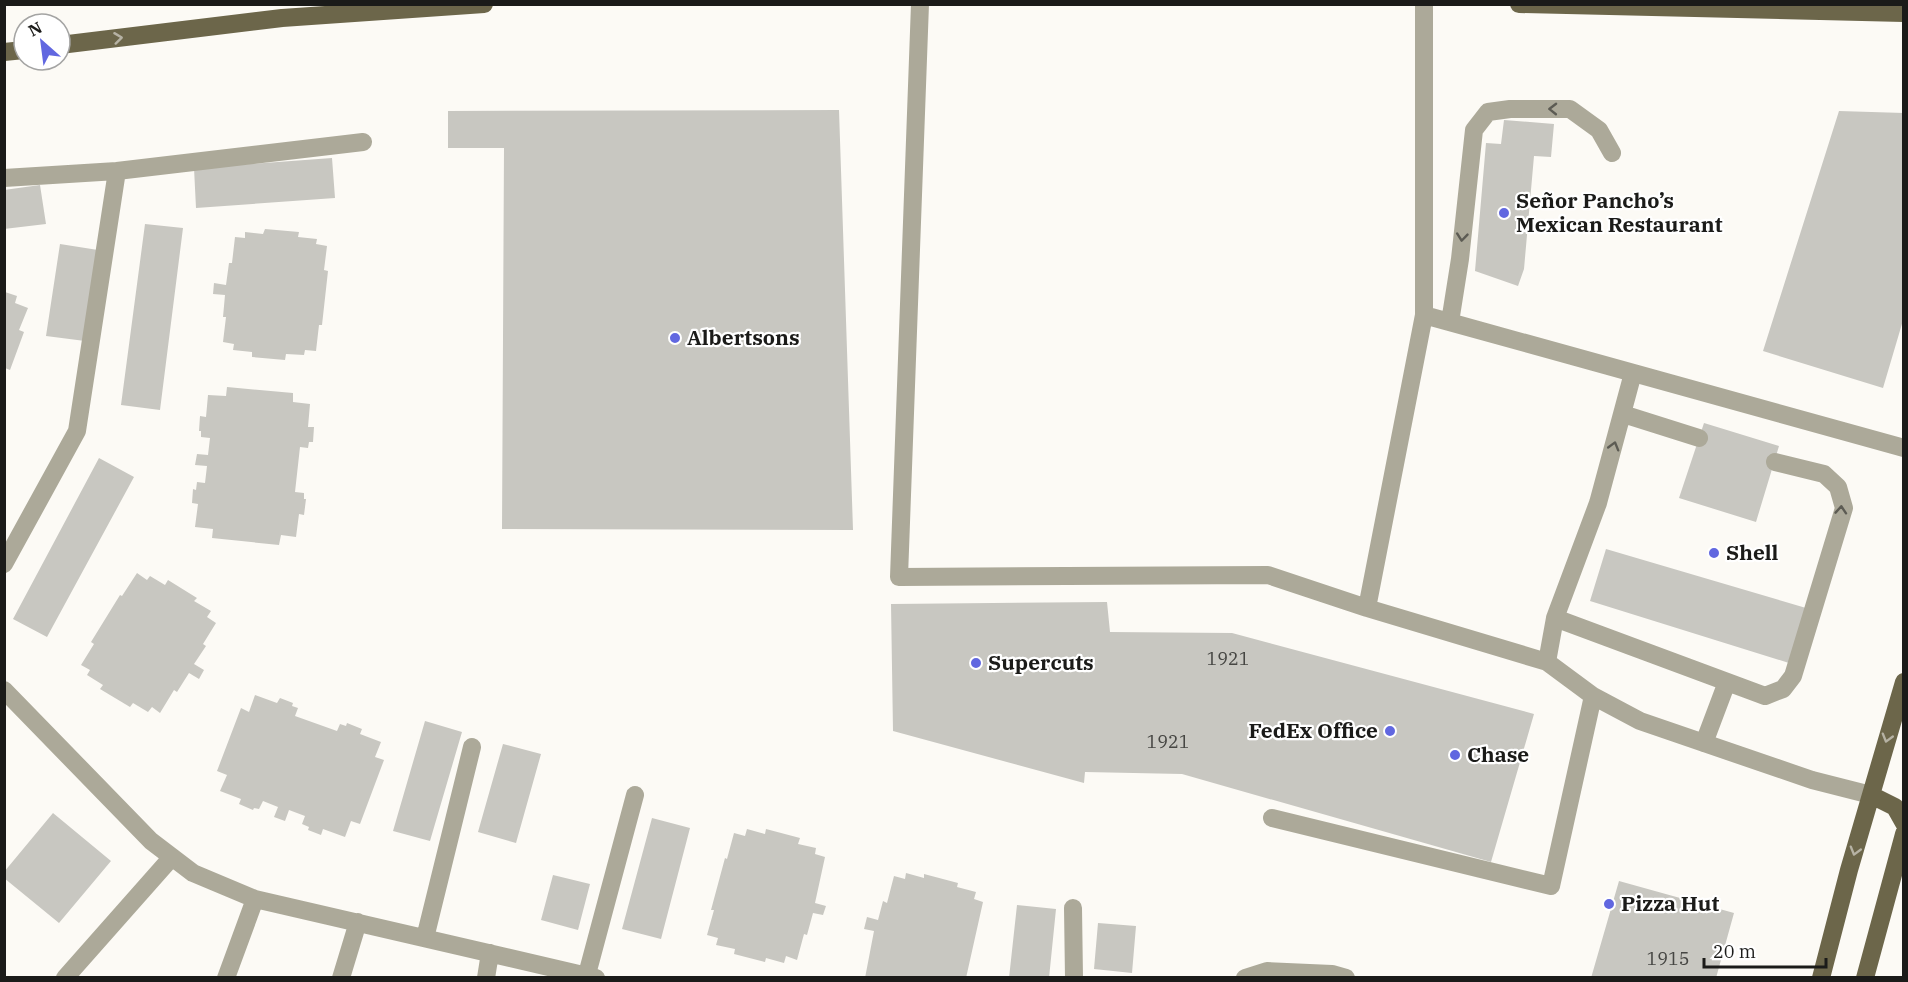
<svg xmlns="http://www.w3.org/2000/svg" width="1908" height="982" viewBox="0 0 1908 982" font-family="'IBM Plex Serif',serif">
<style>
.building{fill:#c8c7c1}
.lines{fill:none;stroke-linecap:round;stroke-linejoin:round}
.lane{stroke:#aca999;stroke-width:18}
.primary{stroke:#6c664a;stroke-width:18}
.oneway{stroke:#b6b2a4}
.oneway2{stroke:#5c5b53}
.poi-dot{fill:#6167e0;stroke:#fff;stroke-width:2}
.labels{text-anchor:middle;stroke-width:4.5;stroke-linejoin:round;paint-order:stroke}
.number-label{font-size:18px;fill:#464643}
.poi-label{font-size:21px;font-weight:bold;fill:#1b1b19;stroke:#fff;text-anchor:start}
</style>
<rect width="100%" height="100%" fill="#fcfaf5"/>
<path class="building" d="M839,110L853,530L502,529L504,148H448V111Z
M1839,111L1904,113V317L1883,388L1763,351Z
M1504,120L1554,124L1551,157L1534,156L1524,269L1518,286L1475,271L1486,143L1501,144Z
M332,158L335,198L196,208L194,168Z
M40,185L46,224L4,229V190Z
M145,224L183,228L160,410L121,405Z
M265,229L299,232L298,237L317,239L316,244L327,246L324,270L328,271L322,325H319L316,351L305,350L304,355L286,354L285,360L252,357V352L233,350L234,344L223,342L226,317H223L225,295L213,294L214,283L226,285L229,263H232L235,237L245,238V232L263,234Z
M60,244L98,250L85,341L46,336Z
M5,292L17,296L15,303L28,308L19,330L24,332L10,370L5,368Z
M227,387L293,393V402L310,404L308,427H314L313,442H309L308,448L300,447L295,492L304,493V499H306L304,515L299,514L296,537L281,535L279,545L212,538L213,529L195,527L198,504L192,503L193,489L196,490L197,482L205,483L207,466L195,465L197,454L208,455L210,438L201,437V431H199L200,416L206,417L208,395L226,396Z
M1704,423L1779,446L1756,522L1679,498Z
M99,458L134,477L47,637L13,619Z
M1606,549L1806,608L1789,663L1590,601Z
M137,573L147,580L150,576L165,585L168,580L197,598L194,601L211,611L207,617L216,623L203,644L206,646L194,664L204,670L199,679L189,673L177,692L174,690L160,713L152,707L148,712L133,703L130,707L100,689L103,685L87,675L90,670L81,665L94,644L91,642L120,595L122,596Z
M1107,602L1110,632L1232,633L1534,714L1491,862L1182,774L1085,772L1084,783L893,731L891,604Z
M255,695L277,703L280,698L293,703L292,706L298,708L295,716L337,731L340,724L346,726L347,723L362,729L360,734L381,742L375,757L384,760L360,824L351,821L345,837L323,829L321,835L308,830L309,827L302,824L305,816L289,810L285,821L274,817L278,807L263,801L259,809L254,808L253,810L239,804L241,799L220,791L227,775L217,771L241,708L249,712Z
M425,721L462,732L430,841L393,831Z
M503,744L541,754L516,843L478,832Z
M53,813L111,861L59,923L4,878V872Z
M652,818L690,828L661,939L622,929Z
M747,829L765,834L766,829L800,838L798,844L816,848L815,854L825,857L815,903L826,906L823,915L813,913L807,935L804,934L797,960L786,956L784,963L766,958L765,962L734,954L735,949L716,945L718,938L707,935L714,910H711L725,858L727,859L734,833L745,836Z
M906,873L924,878V874L958,883L957,887L976,892L974,899L983,902L966,978H865L874,931L864,929L867,917L878,920L883,901L887,903L894,876L905,879Z
M553,875L590,884L578,930L541,920Z
M1619,881L1734,913L1716,978H1591Z
M1017,905L1056,909L1049,978H1009Z
M1098,923L1136,926L1132,973L1094,969Z"/>
<g class="lines">
<path class="lane" d="M920,4L899,577L1268,575L1367,608L1424,315
M1424,4V315L1904,448
M117,171L363,142
M4,178L117,171L77,431L4,564
M1450,322L1460,259L1474,130L1488,112L1510,109H1570L1599,130L1612,153
M1623,414L1699,438
M1367,608L1547,662L1593,696L1640,721L1812,780L1871,795
M1555,618L1598,503L1633,373
M1547,662L1555,618L1765,696L1783,689L1793,676L1844,508L1838,487L1824,474L1775,462
M4,690L151,841L193,873L255,899L596,978
M1704,743L1727,682
M1272,818L1551,886L1593,696
M1073,908L1074,978
M425,938L472,747
M65,978L172,857
M226,978L255,899
M341,978L358,922
M486,978L490,953
M586,978L635,795
M1245,978L1267,971L1332,974L1346,978"/>
<path class="primary" d="M1519,4L1904,13
M60,45L282,18L484,4
M4,52L24,50
M1871,795L1895,807L1904,823
M1821,978L1849,870L1904,682
M1865,978L1904,834"/>
</g>
<defs><path id="oneway-chevron" d="M-2-3.5L2.5 0L-2 3.5" fill="none" stroke-width="1.6" stroke-linecap="round" stroke-linejoin="round" transform="scale(1.5)"/></defs>
<g class="oneway">
<use href="#oneway-chevron" transform="translate(118 38) rotate(-7)"/>
<use href="#oneway-chevron" transform="translate(1887 738) rotate(106)"/>
<use href="#oneway-chevron" transform="translate(1855 851) rotate(106)"/>
</g>
<g class="oneway2">
<use href="#oneway-chevron" transform="translate(1553 109) rotate(-179)"/>
<use href="#oneway-chevron" transform="translate(1462 237) rotate(96)"/>
<use href="#oneway-chevron" transform="translate(1614 446) rotate(-74)"/>
<use href="#oneway-chevron" transform="translate(1841 510) rotate(-86)"/>
</g>
<g class="poi-dot">
<circle cx="1504" cy="213" r="6"/>
<circle cx="675" cy="338" r="6"/>
<circle cx="1714" cy="553" r="6"/>
<circle cx="976" cy="663" r="6"/>
<circle cx="1390" cy="731" r="6"/>
<circle cx="1455" cy="755" r="6"/>
<circle cx="1609" cy="904" r="6"/>
</g>
<g class="labels">
<g class="number-label">
<text x="1228" y="665">1921</text>
<text x="1168" y="748">1921</text>
<text x="1668" y="965">1915</text>
</g>
<g class="poi-label">
<text x="1516" y="208">Señor Pancho’s<tspan x="1516" dy="24">Mexican Restaurant</tspan></text>
<text x="687" y="345">Albertsons</text>
<text x="1726" y="560">Shell</text>
<text x="988" y="670">Supercuts</text>
<text x="1378" y="738" text-anchor="end">FedEx Office</text>
<text x="1467" y="762">Chase</text>
<text x="1621" y="911">Pizza Hut</text>
</g>
</g>
<rect width="1908" height="982" fill="none" stroke="#1b1b19" stroke-width="12"/>
<g transform="translate(42 42) rotate(332)"><circle r="28" fill="#ffffff" stroke="#a4a4a3" stroke-width="1.5"/>
<path d="M0-4.5L10 22L0 15L-10 22Z" fill="#6167e0"/>
<text y="-9" font-size="16" font-weight="bold" text-anchor="middle" fill="#1b1b19">N</text>
</g>
<path d="M1704 958v9h122v-9" fill="none" stroke="#1b1b19" stroke-width="3"/>
<text x="1713" y="958" font-size="18" fill="#1b1b19" stroke="#ffffff" stroke-width="4.5" paint-order="stroke">20 m</text>
</svg>
